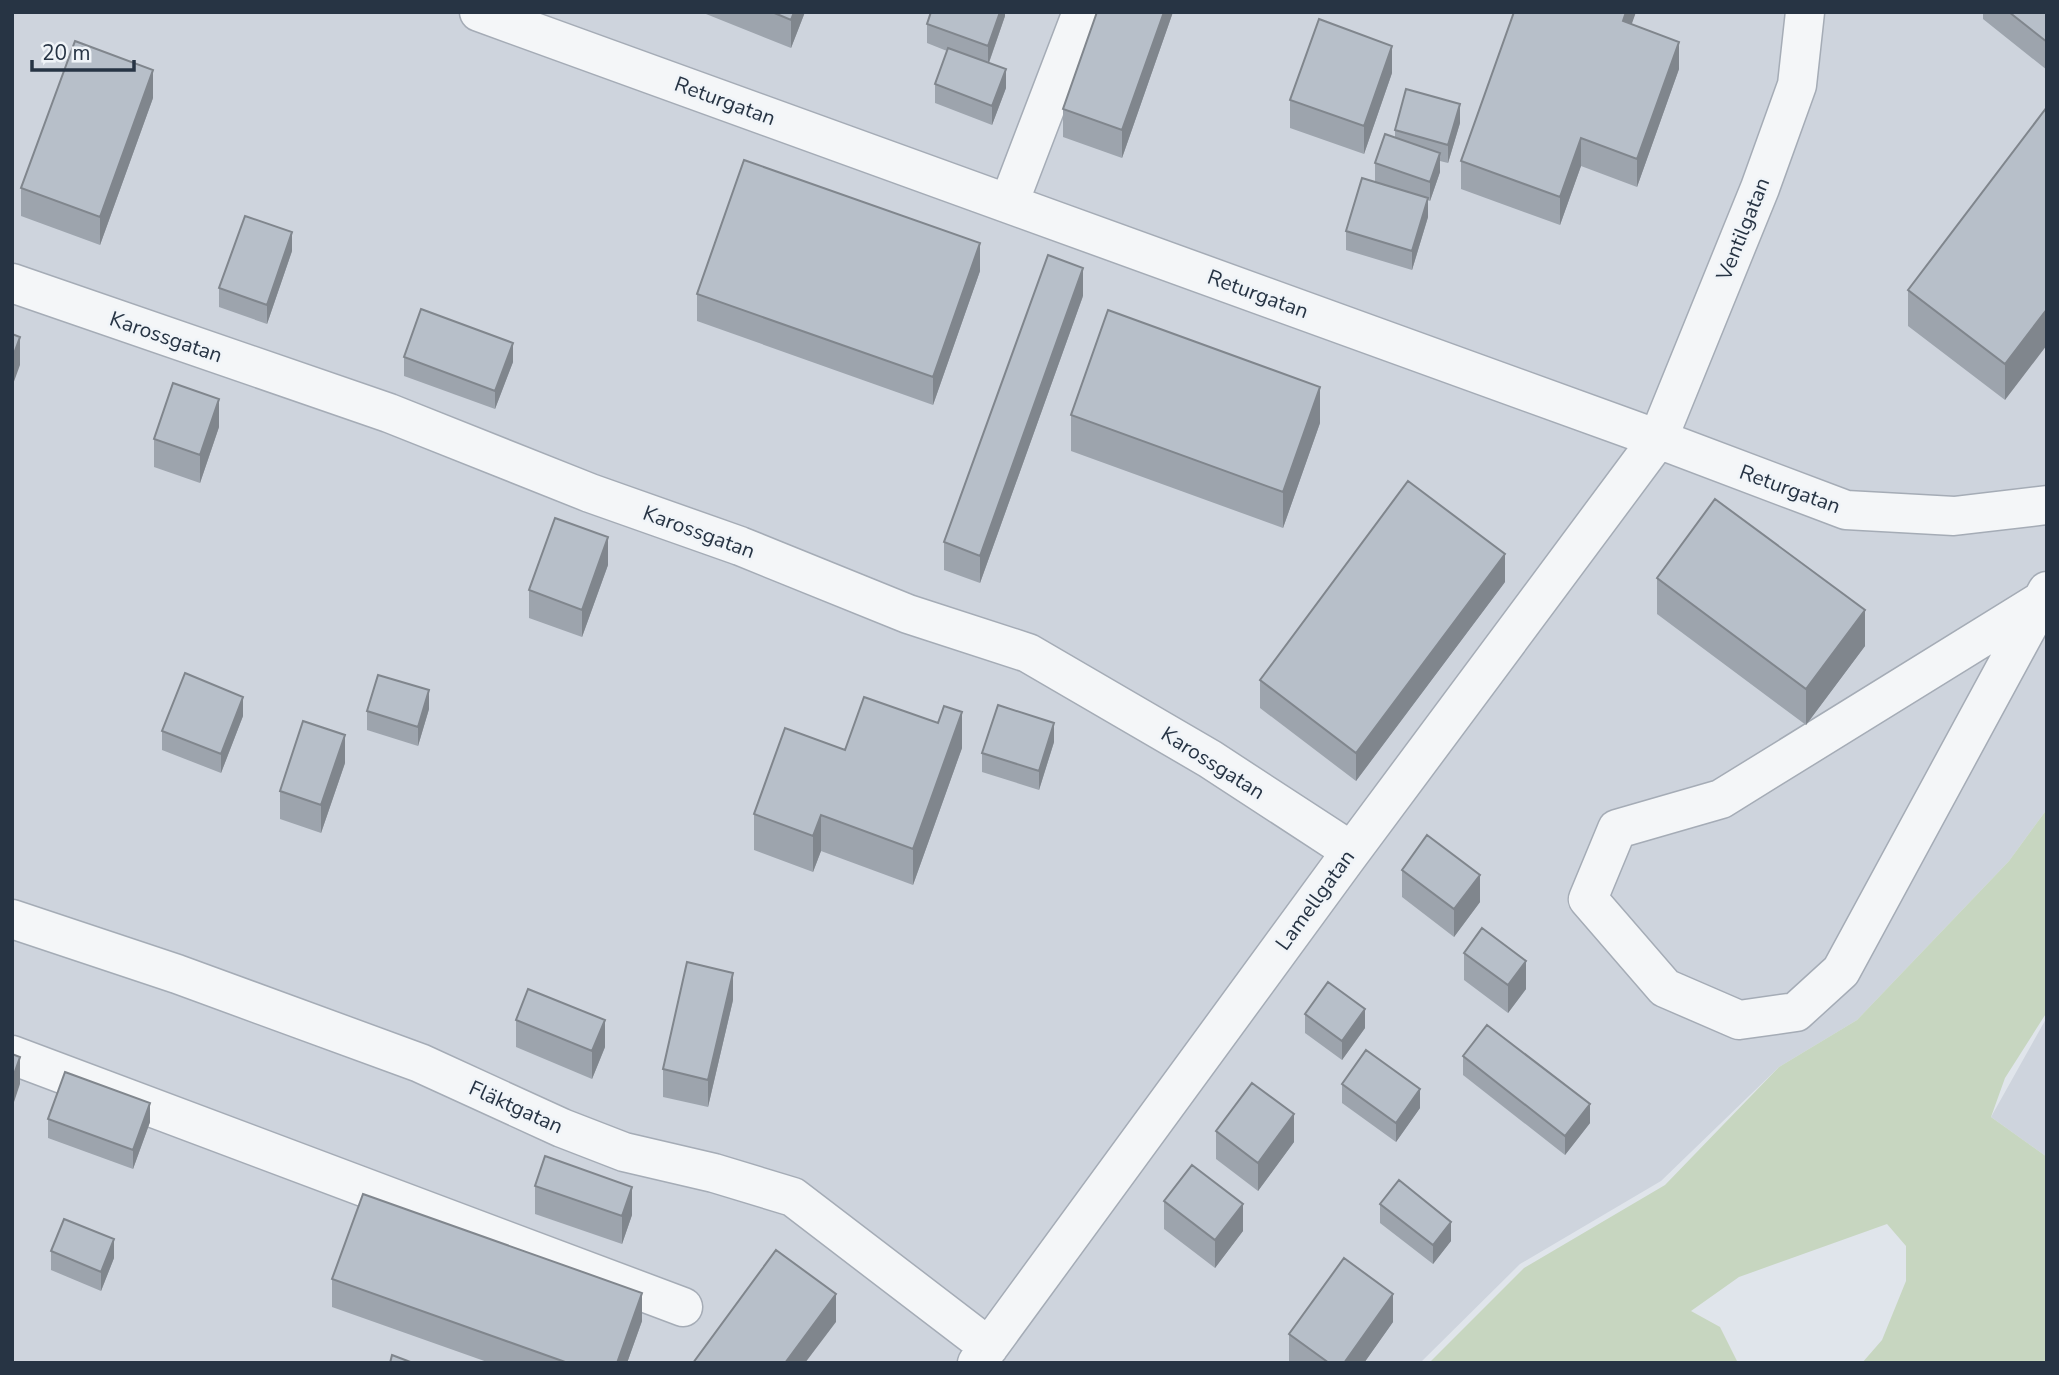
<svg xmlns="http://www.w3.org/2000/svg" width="2059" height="1375" viewBox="0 0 2059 1375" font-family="'Nunito Sans',sans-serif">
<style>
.built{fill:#ced4dd}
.green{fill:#c7d6c0}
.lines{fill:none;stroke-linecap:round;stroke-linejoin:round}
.minor-casing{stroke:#a5acb6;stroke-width:41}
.minor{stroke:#f4f6f8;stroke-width:38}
.wall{fill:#9da4ad}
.shaded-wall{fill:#80868d}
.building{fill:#b7bfc9;stroke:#80868d;stroke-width:2}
.labels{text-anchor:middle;stroke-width:5;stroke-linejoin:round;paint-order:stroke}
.street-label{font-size:21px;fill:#273444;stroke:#f0f4f8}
</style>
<rect width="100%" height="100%" fill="#e0e5eb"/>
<path class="built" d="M12,12H2047V809L2009,861L1857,1020L1779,1067L1661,1181L1520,1264L1420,1363H12Z
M2047,1017V1157L1991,1117Z"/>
<path class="green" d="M2047,809V1012L2005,1078L1991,1117L2047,1157V1363H1862L1882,1340L1906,1281V1246L1887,1224L1739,1277L1691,1311L1720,1327L1738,1363H1429L1524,1268L1665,1185L1779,1067L1857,1020L2009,861Z"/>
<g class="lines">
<g class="minor-casing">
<path id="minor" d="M479,12L1658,439L1846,510L1954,516L2047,505
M1009,203L1082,12
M12,283L389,413L590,493L740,546L908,614L1028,653L1210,759L1351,851
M2041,601L1721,799L1617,829L1588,899L1665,988L1739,1020L1796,1012L1841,971L2047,591
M12,919L177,974L420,1063L562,1128L624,1152L714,1173L793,1197L989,1347
M12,1055L683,1307
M977,1363L1345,860L1658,439L1760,188L1797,85L1805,12"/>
</g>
<use href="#minor" class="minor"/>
</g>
<path class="wall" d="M701,12H805L791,48Z
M1005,12V16L989,63L1006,88L992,125L935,103V84L947,51L927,43V24Z
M1097,12H1173L1122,158L1063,137V109Z
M1514,12H1636L1631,24L1679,69L1637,187L1581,166L1560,225L1461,189V161Z
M1983,12H2047V70L1983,19Z
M1392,73L1364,154L1290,128V100Z
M153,98L100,245L21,216V188Z
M2047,107L2005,400L1908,326V290Z
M1460,123L1448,163L1440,161V172L1430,201L1428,200V217L1412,270L1346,250V231L1375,182V163L1395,137V130Z
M292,251L267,324L219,307V288Z
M980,271L933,405L697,321V294Z
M1083,296L980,583L944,570V542Z
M404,357L513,362L495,409L404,376Z
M1071,415L1320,423L1283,528L1071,451Z
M219,427L200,483L154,467V439Z
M608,565L582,637L529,618V590Z
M1657,578L1865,646L1806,725L1657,614Z
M1505,582L1356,781L1260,708V680Z
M429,709L418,746L367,730V711Z
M243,716L221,773L162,750V731Z
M1054,742L1039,790L982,772V753Z
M962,748L913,885L821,851L813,872L754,850V814L845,750Z
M345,763L321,833L280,819V791Z
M1402,870L1480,902L1454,937L1402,897Z
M1464,953L1526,989L1508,1013L1464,980Z
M733,1000L708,1107L663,1097V1069Z
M1305,1014L1365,1028L1342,1060L1305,1033Z
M516,1020L605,1047L592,1079L516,1047Z
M1463,1056L1590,1123L1565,1155L1463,1075Z
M1342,1084L1420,1108L1396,1142L1342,1103Z
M48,1119L150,1122L133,1169L48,1138Z
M1216,1131L1294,1142L1258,1191L1216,1159Z
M535,1186L632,1215L622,1244L535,1214Z
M1164,1201L1243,1231L1215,1268L1164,1229Z
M1380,1204L1451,1241L1433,1264L1380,1223Z
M51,1251L114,1258L101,1291L51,1270Z
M332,1279L642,1321L627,1363H490L332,1307Z
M1393,1322L1364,1363L1289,1362V1334Z"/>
<path class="shaded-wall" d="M794,12H805L791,48V20Z
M1000,12H1005V16L988,65V46Z
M1164,12H1173L1122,158V130Z
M1626,12H1636L1623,49V21Z
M1679,42V69L1637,187V159Z
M1392,46V73L1364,154V126Z
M1006,69V88L992,125V106Z
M153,70V98L100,245V217Z
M1460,104V123L1448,163V145Z
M1581,138V166L1560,225V197Z
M1440,153V172L1430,201V182Z
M1428,198V217L1412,270V251Z
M292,232V251L267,324V305Z
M980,243V271L933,405V377Z
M1083,268V296L980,583V556Z
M2047,309V345L2005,400V364Z
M20,337V365L12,387V359Z
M513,343V362L495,409V391Z
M1320,387V423L1283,528V492Z
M219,399V427L200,483V455Z
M608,537V565L582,637V610Z
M1505,554V582L1356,781V753Z
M1865,610V646L1806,725V689Z
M429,690V709L418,746V727Z
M243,697V716L221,773V754Z
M962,712V748L913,885V849Z
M1054,723V742L1039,790V771Z
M345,735V763L321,833V805Z
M821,815V851L813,872V836Z
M1480,875V902L1454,937V909Z
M1526,961V989L1508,1013V985Z
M733,973V1000L708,1107V1080Z
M1365,1009V1028L1342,1060V1041Z
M605,1020V1047L592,1079V1051Z
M20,1057V1084L12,1108V1080Z
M1420,1089V1108L1396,1142V1123Z
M150,1103V1122L133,1169V1150Z
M1590,1104V1123L1565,1155V1136Z
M1294,1114V1142L1258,1191V1163Z
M632,1187V1215L622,1244V1216Z
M1243,1204V1231L1215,1268V1240Z
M1451,1222V1241L1433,1264V1245Z
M114,1239V1258L101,1291V1272Z
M642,1293V1321L627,1363H617Z
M836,1294V1322L805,1363H785Z
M1393,1294V1322L1364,1363H1344Z"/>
<path class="building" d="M772,12H794L791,20Z
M931,12H1000L988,46L927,24Z
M1097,12H1164L1122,130L1063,109Z
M1514,12H1626L1623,21L1679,42L1637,159L1581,138L1560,197L1461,161Z
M2009,12H2047V42Z
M1319,19L1392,46L1364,126L1290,100Z
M75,41L153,70L100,217L21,188Z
M948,48L1006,69L992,106L935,84Z
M1406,89L1460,104L1448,145L1395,130Z
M2047,107V309L2005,364L1908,290Z
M1385,134L1440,153L1430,182L1375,163Z
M744,160L980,243L933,377L697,294Z
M1362,178L1428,198L1412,251L1346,231Z
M245,216L292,232L267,305L219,288Z
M1048,255L1083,268L980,556L944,542Z
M421,309L513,343L495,391L404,357Z
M1108,310L1320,387L1283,492L1071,415Z
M12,334L20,337L12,359Z
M173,383L219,399L200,455L154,439Z
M1408,481L1505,554L1356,753L1260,680Z
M1715,499L1865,610L1806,689L1657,578Z
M555,518L608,537L582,610L529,590Z
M185,673L243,697L221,754L162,731Z
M378,675L429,690L418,727L367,711Z
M864,697L938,723L944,706L962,712L913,849L821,815L813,836L754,814L785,728L845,750Z
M998,705L1054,723L1039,771L982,753Z
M303,721L345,735L321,805L280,791Z
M1427,835L1480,875L1454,909L1402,870Z
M1482,928L1526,961L1508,985L1464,953Z
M687,962L733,973L708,1080L663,1069Z
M1328,982L1365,1009L1342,1041L1305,1014Z
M528,989L605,1020L592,1051L516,1020Z
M1487,1025L1590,1104L1565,1136L1463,1056Z
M1366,1050L1420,1089L1396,1123L1342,1084Z
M12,1054L20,1057L12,1080Z
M65,1072L150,1103L133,1150L48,1119Z
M1252,1083L1294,1114L1258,1163L1216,1131Z
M545,1156L632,1187L622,1216L535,1186Z
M1192,1165L1243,1204L1215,1240L1164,1201Z
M1399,1180L1451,1222L1433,1245L1380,1204Z
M363,1194L642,1293L617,1363H568L332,1279Z
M64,1219L114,1239L101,1272L51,1251Z
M776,1250L836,1294L785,1363H693Z
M1344,1258L1393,1294L1344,1363H1329L1289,1334Z
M392,1355L413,1363H390Z"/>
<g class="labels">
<g class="street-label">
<text transform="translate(725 101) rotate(20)" y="7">Returgatan</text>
<text transform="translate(1743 229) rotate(-68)" y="7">Ventilgatan</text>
<text transform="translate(1258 294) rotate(20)" y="7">Returgatan</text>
<text transform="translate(166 337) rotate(19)" y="7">Karossgatan</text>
<text transform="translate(1790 489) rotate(20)" y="7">Returgatan</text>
<text transform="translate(699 532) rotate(20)" y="7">Karossgatan</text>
<text transform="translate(1213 763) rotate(32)" y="7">Karossgatan</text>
<text transform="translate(1315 900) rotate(-54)" y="7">Lamellgatan</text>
<text transform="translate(516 1107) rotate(24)" y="7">Fläktgatan</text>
</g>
</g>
<rect width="2059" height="1375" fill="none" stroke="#273444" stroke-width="28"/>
<path d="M32 60v10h102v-10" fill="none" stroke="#273444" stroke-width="3.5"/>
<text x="42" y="60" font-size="21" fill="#273444" stroke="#f0f4f8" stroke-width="5" paint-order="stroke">20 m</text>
</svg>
